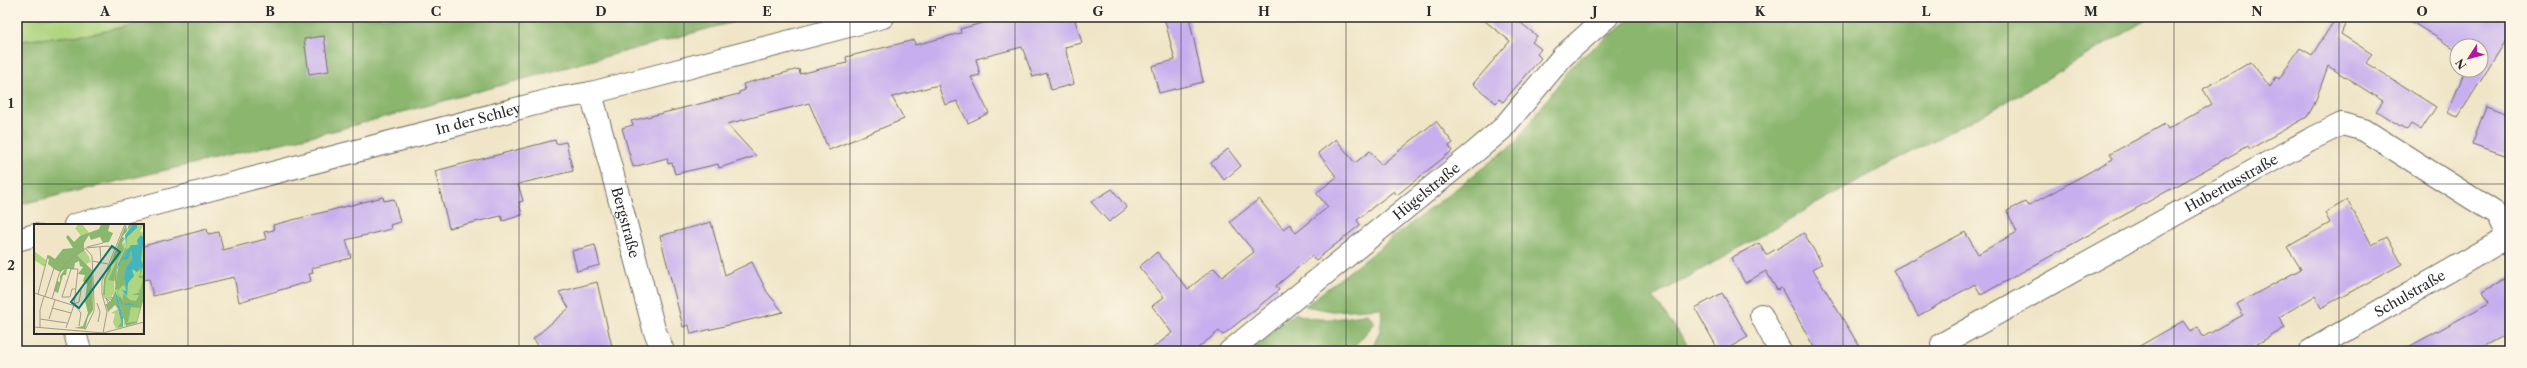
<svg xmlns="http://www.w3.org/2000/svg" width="2527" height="368" viewBox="0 0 2527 368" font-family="'Libre Caslon Text',serif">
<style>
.green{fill:#aed57f;stroke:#6c8055}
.forest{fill:#8ab66e;stroke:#5a704c}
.building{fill:#c7aeee}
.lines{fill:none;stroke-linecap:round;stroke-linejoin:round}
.minor-casing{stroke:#706c62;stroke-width:24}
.tertiary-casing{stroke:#706c62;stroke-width:24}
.minor{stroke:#fff;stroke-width:22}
.tertiary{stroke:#fff;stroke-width:22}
.grid{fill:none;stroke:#2b2b2b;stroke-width:1;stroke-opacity:0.55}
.labels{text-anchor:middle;stroke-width:4;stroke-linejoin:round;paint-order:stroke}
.street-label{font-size:14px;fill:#2b2b2b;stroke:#fcf5e5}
.inset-road{fill:none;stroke:#a19b89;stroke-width:1}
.view{fill:#0f766e;fill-opacity:0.15;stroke:#0f766e;stroke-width:2}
.inset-edge{fill:none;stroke:#2b2b2b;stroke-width:2}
.neatline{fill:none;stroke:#2b2b2b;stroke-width:1.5}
.grid-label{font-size:13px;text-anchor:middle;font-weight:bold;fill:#2b2b2b}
</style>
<rect width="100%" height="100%" fill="#fcf5e5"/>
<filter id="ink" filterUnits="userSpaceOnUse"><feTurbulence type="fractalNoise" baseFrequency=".025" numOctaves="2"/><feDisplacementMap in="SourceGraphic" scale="8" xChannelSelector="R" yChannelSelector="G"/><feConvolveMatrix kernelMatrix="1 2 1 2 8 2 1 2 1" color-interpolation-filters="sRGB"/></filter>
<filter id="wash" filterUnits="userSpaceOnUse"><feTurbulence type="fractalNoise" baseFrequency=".012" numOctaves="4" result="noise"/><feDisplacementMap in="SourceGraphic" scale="16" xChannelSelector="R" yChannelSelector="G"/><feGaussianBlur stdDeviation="0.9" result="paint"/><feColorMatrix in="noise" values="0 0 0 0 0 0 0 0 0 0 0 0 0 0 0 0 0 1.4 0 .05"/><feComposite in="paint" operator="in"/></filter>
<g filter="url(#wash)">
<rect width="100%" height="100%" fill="#f0e5c7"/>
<path class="green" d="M17,17H167L92,34L17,41Z"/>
<path class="forest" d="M167,17H751L337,130L17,205V41L92,34Z
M1633,17H2151L2021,94L1846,187L1653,297L1692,351H1367C1380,340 1383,323 1381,308L1333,311L1305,306L1516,142L1573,64Z
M1295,313C1318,324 1343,318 1368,314L1375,323L1350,351H1249Z"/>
<g id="blocks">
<path class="building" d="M1005,17H1074L1082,43L1065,47L1074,84L1051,90L1047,73L1033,77L1022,47L976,59L980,75L971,77L989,113L968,123L957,101L945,105L938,85L892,97L904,119L829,150L809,103L727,124L756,156L719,168L718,164L675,174L672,163L668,164L667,158L633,167L622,128L633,125L631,121L739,94V92L745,90L743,84L799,69L800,74L824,68L847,63L846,57L914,40L915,45L961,33L960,29Z
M1164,17H1189L1203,82L1159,93L1152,66L1175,60Z
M1480,17H1507L1514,20L1516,19L1537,36L1532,42L1541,49L1537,54L1541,58L1503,102L1499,99L1496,103L1473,84L1510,41Z
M2404,17H2503L2510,22V34L2458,117L2448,113L2465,70H2481V46H2457V50Z
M2336,18L2346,22L2341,34L2372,54L2366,63L2436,107L2421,130L2411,124L2407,130L2376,111L2383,101L2328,66L2314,105L2307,117L2250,149L2248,146L1981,295L1975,284L1918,316L1893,270L1965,232L1978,254L2017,232L2007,211L2025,202L2028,206L2113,159L2110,154L2165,124L2168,129L2212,104L2203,89L2251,62L2270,87L2276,77L2279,79L2300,48L2312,55Z
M324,36L329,71L309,74L304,39Z
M2486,106L2510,115V141L2505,155L2472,144Z
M1436,121L1453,143L1449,146L1452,151L1397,195L1394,191L1373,207L1357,220L1360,225L1316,260L1312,256L1307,260L1276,286L1279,290L1223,335L1219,331L1194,351H1149L1172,333L1152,306L1164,297L1139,267L1157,252L1188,289L1214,268L1222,277L1254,252L1230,222L1259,199L1283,229L1290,224L1296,233L1328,207L1316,193L1337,177L1318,153L1336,139L1355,163L1370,151L1381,165Z
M555,140L556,144L566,142L573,171L518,184L523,201L519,202L522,215L503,221L501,216L449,228L435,171Z
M1228,149L1241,166L1224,180L1211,163Z
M1112,189L1127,208L1109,222L1091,202Z
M383,197L384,201L394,199L400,222L390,225L391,229L346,240L351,258L312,268L313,273L309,274L311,281L239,302L234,277L153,296L149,279L143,280V246L207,229L208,234L219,232L223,250L266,239L264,232L274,230L273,225Z
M2347,200L2372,245L2387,237L2402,264L2321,308L2315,296L2279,317L2285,328L2245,351H2131L2183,321L2190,331L2198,327L2203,337L2243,315L2237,304L2301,269L2287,247L2330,223L2325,213Z
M711,222L725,275L752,262L767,292L783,312L691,334L689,325L683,327L660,236Z
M1804,233L1822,264L1813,269L1862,351H1816L1781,288L1777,290L1766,271L1745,283L1731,258L1759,243L1766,255Z
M595,245L600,265L577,271L572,251Z
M2510,276V339L2507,334L2476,351H2401L2489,303L2483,291Z
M597,282L613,351H543L533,339L569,308L559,292Z
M1722,293L1748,337L1723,351H1719L1695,308Z"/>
</g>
</g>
<g filter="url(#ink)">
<use href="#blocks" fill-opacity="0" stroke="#706c62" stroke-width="1"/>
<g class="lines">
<g class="minor-casing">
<g id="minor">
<path id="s1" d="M591,93L654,329L663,351"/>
<path d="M1761,315L1780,351"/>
<path d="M75,333L80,351"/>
<path id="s2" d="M1942,344L2309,140L2342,124L2364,130L2497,214L2508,237"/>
<path id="s3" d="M1230,351L1476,151L1502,129L1563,56L1607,17"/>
<path id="s4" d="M2310,351L2510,236"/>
</g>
</g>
<g class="tertiary-casing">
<g id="tertiary">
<path id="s5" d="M75,225L554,99L591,93L883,17"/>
<path d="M17,240L35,235"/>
</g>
</g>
<use href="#minor" class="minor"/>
<use href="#tertiary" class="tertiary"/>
</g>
</g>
<path class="grid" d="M188,17V351M353,17V351M519,17V351M684,17V351M850,17V351M1015,17V351M1181,17V351M1346,17V351M1512,17V351M1677,17V351M1843,17V351M2008,17V351M2174,17V351M2339,17V351M17,184H2510"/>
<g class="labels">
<g class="street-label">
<text dy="5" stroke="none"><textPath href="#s5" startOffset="417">In der Schley</textPath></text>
<text dy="5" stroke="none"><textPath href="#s2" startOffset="331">Hubertusstraße</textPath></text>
<text dy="5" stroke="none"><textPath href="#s3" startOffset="253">Hügelstraße</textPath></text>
<text dy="5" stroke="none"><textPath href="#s1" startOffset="134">Bergstraße</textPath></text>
<text dy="5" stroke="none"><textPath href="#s4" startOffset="115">Schulstraße</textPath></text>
</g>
</g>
<g transform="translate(34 224)">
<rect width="110" height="110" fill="#f0e5c7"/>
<path d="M45,0H48L55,9L47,12L41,4ZM103,0H110L106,7L110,9V74L103,97L91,100L90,103V98H93L82,70L81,54L92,23L93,12L103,4ZM90,17L92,23L84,40L80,60L81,70L88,92L89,99L80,67L76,76L70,74L69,71H71L72,55L77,42L83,36ZM51,25L57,38L52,40L43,31L50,27L56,35ZM0,27L12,36L11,43L0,36ZM84,85L87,98L82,105L79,98L81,90L77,89Z" fill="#aed57f"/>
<path d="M67,0H76L74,7L79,9L75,18L69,19L66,13L57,16L55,11L50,19V26L56,35L50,27L43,31L58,46L59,86L54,93L51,105L40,104L49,102L54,89L51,77L53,60L49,57L51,51L44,50L49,43L46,42L45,37L41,39L40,45H33L32,51H29L24,69L20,67L23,57L26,58V52L31,45L26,48L20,45L14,40L15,35L17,36L13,34L15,31L21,35L29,25L39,24L32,13L34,11L40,18L46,12L65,5ZM92,0L93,7L95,0H99L88,13L91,14L88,19L90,25L84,36L80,57L74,56L83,36L77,42V46L72,55L71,71H69L70,55ZM96,24L98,36L92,43L90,53L91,62L93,63H92L89,61L83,68L89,76V69L96,76L102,77L105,71H98L106,68L104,65L106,66L109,55L104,53L106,51V46L110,40L106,52L110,51V73L103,99L92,102L91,99L103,97L106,84L97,83L94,98L91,99L83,73H86L83,69L85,66L81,65L85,39L92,25ZM80,67L89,99V103L83,104L87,98L84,85L81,81L74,88L72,81L77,77L76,75H78L76,73H79Z" fill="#8ab66e"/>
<path d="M99,0H103V4L93,13L92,25L83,46L81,63L82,70L85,73L89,81L95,79L101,81L107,79L101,81H89L87,79L85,74L83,72L89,93V103L81,70V53L84,40L92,23L91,11ZM107,11L110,14L107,36L110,42L103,48L98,45L100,52L94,59L93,72L88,66L92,67L90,53L92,43L98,36L97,26L94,35L88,36L97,21H104L103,16Z" fill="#45b5bc"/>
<path class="inset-road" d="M53,23L69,19M66,23L67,37M58,37L74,40M0,69L41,82L47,89L45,102M4,70L14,31M11,72L20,44M18,75L25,50L33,38L52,24L74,22L80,25M63,79L66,88L64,98M40,80L45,78L47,66M71,81H72L76,78L72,74L74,79M18,84L37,89M6,95L33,99M15,95L21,76M0,103L69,109L110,98M6,104V86L10,72M32,104L40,81L44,45H37L28,73H36L38,65H42M51,106L60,87V79L58,32L52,25M69,109L73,88L68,70V57L91,0M109,110L110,94"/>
<path class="view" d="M78,22L86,28L45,84L37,78Z"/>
<rect width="110" height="110" class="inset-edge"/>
</g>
<rect width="2527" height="368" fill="none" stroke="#fcf5e5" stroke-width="44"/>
<g transform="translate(2469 58) rotate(234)"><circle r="19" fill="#fcf5e5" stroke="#a8a49b"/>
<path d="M0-3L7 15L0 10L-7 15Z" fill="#b5179e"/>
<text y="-6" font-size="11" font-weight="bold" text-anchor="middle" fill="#2b2b2b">N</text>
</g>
<rect x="22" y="22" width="2483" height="324" class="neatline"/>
<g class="grid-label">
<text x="105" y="16">A</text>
<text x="270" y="16">B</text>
<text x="436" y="16">C</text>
<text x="601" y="16">D</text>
<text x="767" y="16">E</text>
<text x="932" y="16">F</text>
<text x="1098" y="16">G</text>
<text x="1264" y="16">H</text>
<text x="1429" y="16">I</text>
<text x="1595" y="16">J</text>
<text x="1760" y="16">K</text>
<text x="1926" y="16">L</text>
<text x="2091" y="16">M</text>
<text x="2257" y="16">N</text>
<text x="2422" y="16">O</text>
<text x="11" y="108">1</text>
<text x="11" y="270">2</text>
</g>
</svg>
